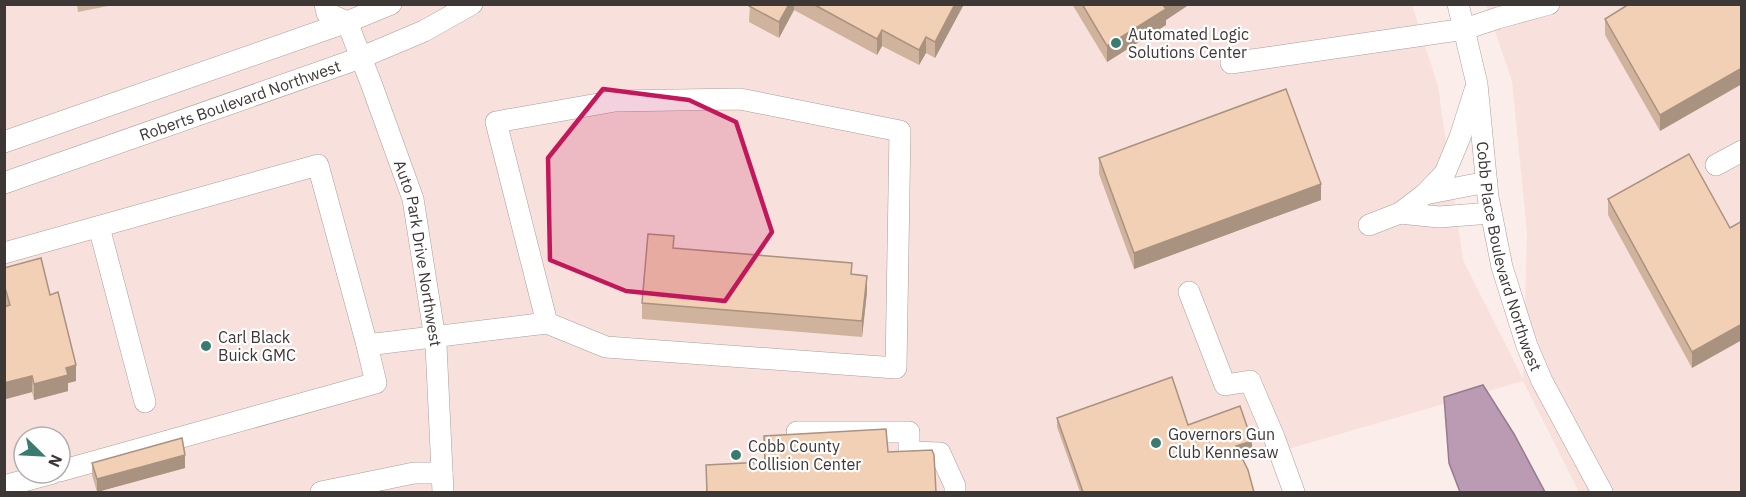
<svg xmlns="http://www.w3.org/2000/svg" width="1746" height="497" viewBox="0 0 1746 497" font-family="'IBM Plex Sans',sans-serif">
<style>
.built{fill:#f8e1dc;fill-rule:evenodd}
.water{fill:#bb9ab4;stroke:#957c8e;stroke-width:1.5}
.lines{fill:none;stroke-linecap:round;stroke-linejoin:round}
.minor-casing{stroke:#aa9d9a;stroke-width:22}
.minor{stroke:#fff;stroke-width:21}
.wall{fill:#d0b39c}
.shaded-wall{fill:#a9927f}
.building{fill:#f2d0b5;stroke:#a9927f;stroke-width:1.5}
.marked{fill:#c2185b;fill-opacity:0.2;stroke:#c2185b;stroke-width:4.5;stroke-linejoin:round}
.poi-dot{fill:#397c6f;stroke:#fefefe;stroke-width:2}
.labels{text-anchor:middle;stroke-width:4.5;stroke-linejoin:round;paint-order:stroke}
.poi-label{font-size:16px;fill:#3d3736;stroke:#fefefe;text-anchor:start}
.street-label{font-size:16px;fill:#3d3736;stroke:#fefefe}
</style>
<rect width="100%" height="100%" fill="#fbedea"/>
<path class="built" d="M4,5H1412L1438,86L1463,260L1523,379L1527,233L1512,81L1486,5H1741V492H1579L1523,381L1139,492H5ZM24,437H60V473H24Z"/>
<path class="water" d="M1483,385L1514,434L1545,492H1460L1449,463L1444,397Z"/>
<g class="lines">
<g class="minor-casing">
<g id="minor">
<path d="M325,4L327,13L347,22"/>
<path id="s1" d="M1458,4L1477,84L1488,197L1502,267L1527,346L1542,381L1602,492"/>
<path id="s2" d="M347,22L371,83L413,199L436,345L443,492"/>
<path d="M1231,63L1465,29L1498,18L1549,4"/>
<path d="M4,142L347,22L391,4"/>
<path d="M1716,165L1742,151"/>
<path id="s3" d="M4,183L360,58L424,31L472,4"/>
<path d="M1425,194L1487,182"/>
<path d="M1400,213L1439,217L1491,213"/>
<path d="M1369,225L1400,213L1425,194L1445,173L1460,137L1475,90"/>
<path d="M99,227L145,402"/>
<path d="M4,253L318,165L367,345L376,383L60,471"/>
<path d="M1189,292L1225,385L1250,381L1274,437L1294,492"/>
<path d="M367,345L547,323L496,122L615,101L740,99L900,131L896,368L606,347L547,323"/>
<path d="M797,432H909V452L940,453L955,486V492"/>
<path d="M4,486L53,473"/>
<path d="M321,492L414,473H442"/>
</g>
</g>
<use href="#minor" class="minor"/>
</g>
<path class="wall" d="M77,4H118L78,12Z
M750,4H963V6L935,58L926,53L919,65L882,46L877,55L794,10L779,38L749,22Z
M1072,4H1190L1166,20V25L1107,62Z
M1742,4L1660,131L1605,35V19Z
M1099,158L1321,200L1134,269L1099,174Z
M1608,199L1730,228L1692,368L1608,215Z
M674,249L852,274L867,292L862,337L642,319V303Z
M4,268L50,295L76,381L68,383V391L34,400L32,392L6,399V412V306L4,300Z
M1057,418L1188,425L1252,450L1240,454L1254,492H1080L1057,427Z
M764,436L888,452L936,492H706V465L764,462Z
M92,463L185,468L97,492L92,475Z"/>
<path class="shaded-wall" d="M789,4H794V10L779,38V22Z
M955,4H963V6L935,58V42Z
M1165,4H1190L1166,20V25L1107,62V46Z
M882,30V46L877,55V39Z
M926,37V53L919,65V50Z
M1742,68V84L1660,131V115Z
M1321,184V200L1134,269V253Z
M867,276V292L862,337V321Z
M1742,324V340L1692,368V352Z
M76,365V381L68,383V391L34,400V384L66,368Z
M32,376V392L6,399V412H4V383Z
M1252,441V450L1236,455V446Z
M185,455V468L97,492V479Z"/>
<path class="building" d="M750,4H789L779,22L749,6Z
M813,4H955L935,42L926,37L919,50L882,30L877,39Z
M1082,4H1165L1163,5L1166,9L1107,46Z
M1629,4H1742V68L1660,115L1605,19Z
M1286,89L1321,184L1134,253L1099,158Z
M1689,154L1730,228L1742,221V324L1692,352L1608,199Z
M648,234L674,236L673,248L852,263L851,274L867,276L862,321L642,303Z
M41,258L50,295L58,292L76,365L66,368L68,375L34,384L32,376L4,383V307L10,305L4,284V268Z
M1172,377L1188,425L1240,406L1252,441L1236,446L1248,470L1254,492H1083L1057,418Z
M886,429L888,452L932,450L934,455L936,492H707L706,465L765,462L764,436Z
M182,438L185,455L97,479L92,463Z"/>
<path class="marked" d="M603,89L689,100L736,122L772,232L725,301L626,291L550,260L548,158Z"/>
<g class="poi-dot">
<circle cx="1116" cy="43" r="6"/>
<circle cx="206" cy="346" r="6"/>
<circle cx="1156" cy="443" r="6"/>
<circle cx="736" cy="455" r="6"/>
</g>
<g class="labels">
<g class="poi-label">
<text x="1128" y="40">Automated Logic<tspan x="1128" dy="18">Solutions Center</tspan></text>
<text x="218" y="343">Carl Black<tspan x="218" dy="18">Buick GMC</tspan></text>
<text x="1168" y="440">Governors Gun<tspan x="1168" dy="18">Club Kennesaw</tspan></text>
<text x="748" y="452">Cobb County<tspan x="748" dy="18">Collision Center</tspan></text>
</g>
<g class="street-label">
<text dy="6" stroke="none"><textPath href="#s3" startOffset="250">Roberts Boulevard Northwest</textPath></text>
<text dy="6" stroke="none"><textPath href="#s2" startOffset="243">Auto Park Drive Northwest</textPath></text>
<text dy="6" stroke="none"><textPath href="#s1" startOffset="258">Cobb Place Boulevard Northwest</textPath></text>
</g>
</g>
<rect width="1746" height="497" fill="none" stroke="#3d3736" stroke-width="12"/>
<g transform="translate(42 455) rotate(114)"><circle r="28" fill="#fefefe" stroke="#b1aeae" stroke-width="1.5"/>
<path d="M0-4.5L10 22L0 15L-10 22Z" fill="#397c6f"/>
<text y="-9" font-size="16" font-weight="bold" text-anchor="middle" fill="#3d3736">N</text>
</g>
</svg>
